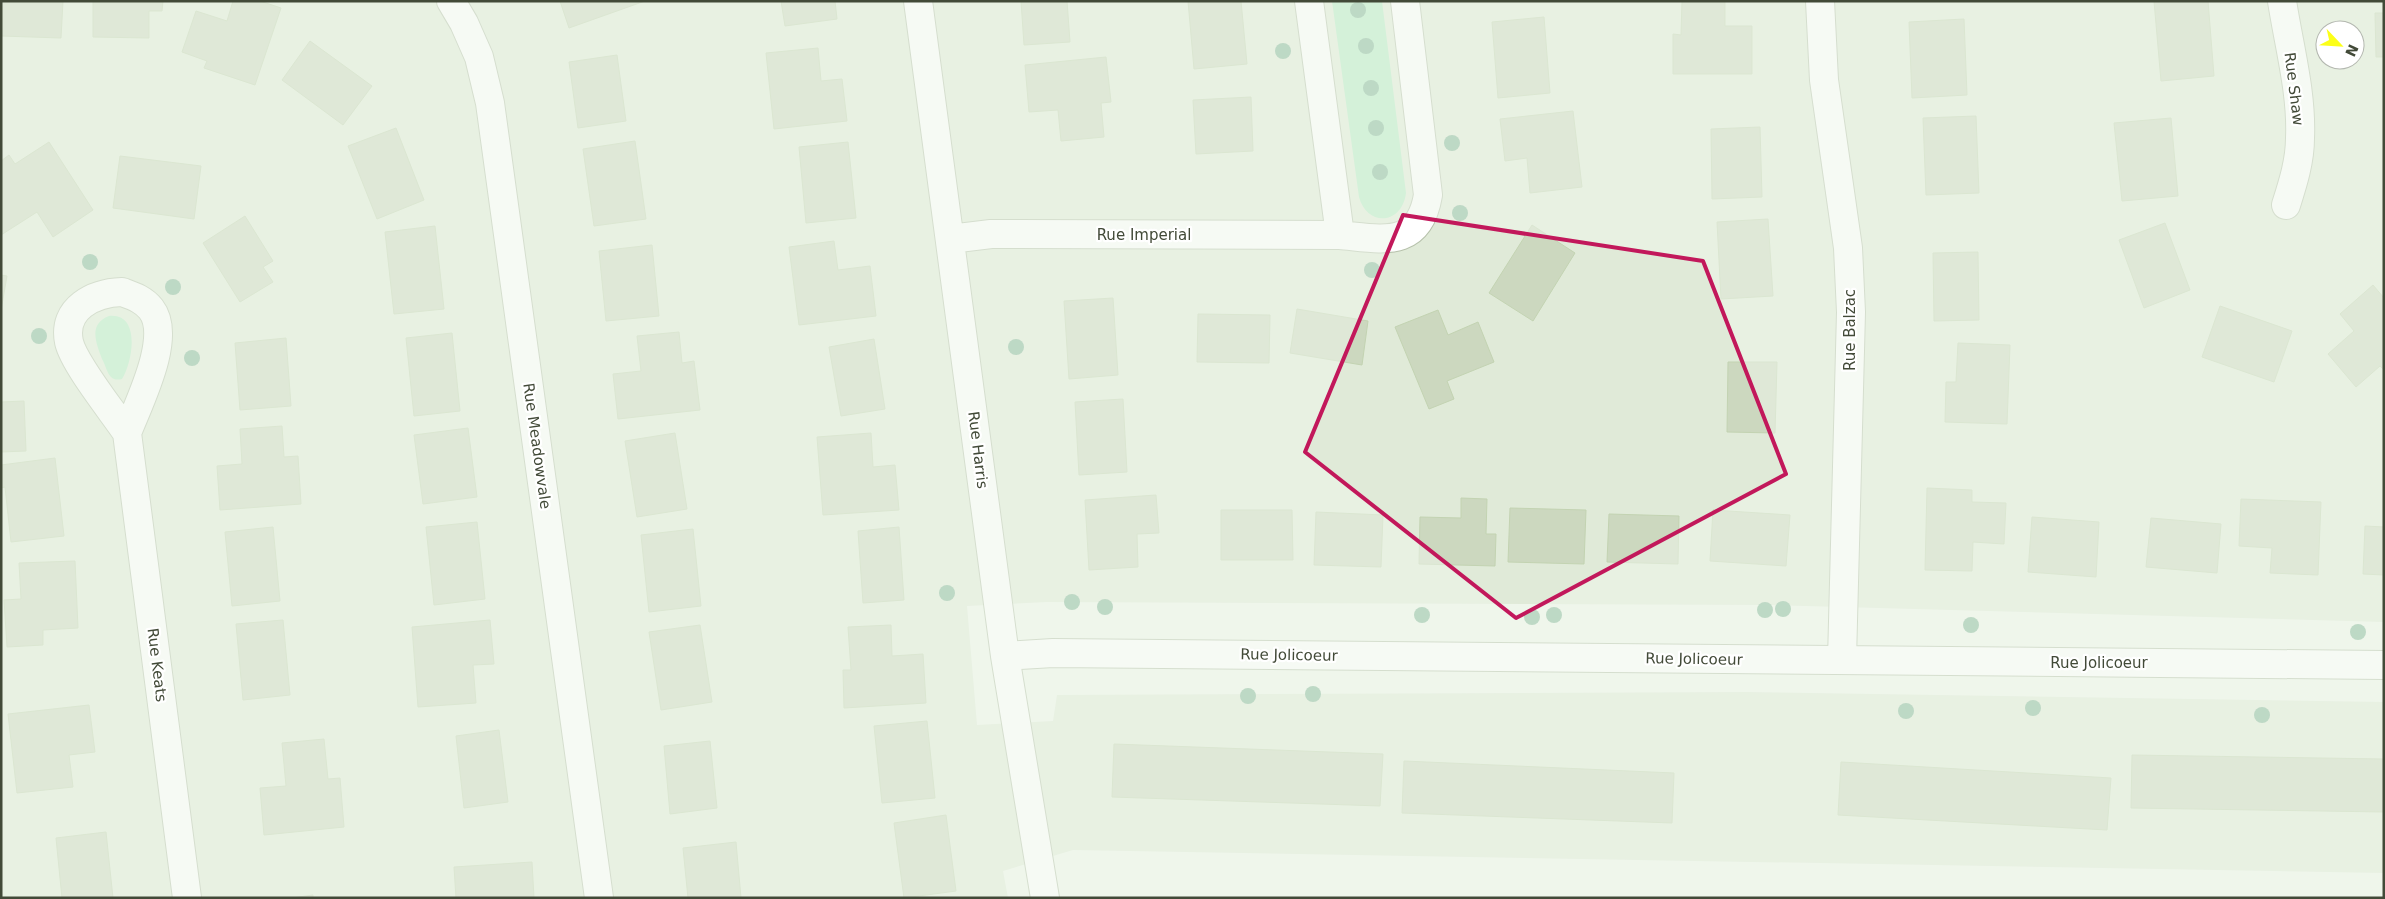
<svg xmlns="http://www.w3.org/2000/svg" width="2385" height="899" viewBox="0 0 2385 899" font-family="'DejaVu Sans',sans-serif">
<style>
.residential{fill:#e0ead8;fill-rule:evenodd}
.green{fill:#b3ebc4}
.building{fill:#ccd8bf;stroke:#c3d3b2}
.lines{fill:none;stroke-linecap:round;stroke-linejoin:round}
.minor-casing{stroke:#b7c2ac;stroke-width:30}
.minor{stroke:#fff;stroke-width:28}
.tree{fill:#82b597}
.marked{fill:none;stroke:#c2185b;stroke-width:4;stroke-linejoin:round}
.labels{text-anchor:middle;stroke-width:4.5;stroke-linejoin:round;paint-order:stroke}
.street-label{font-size:15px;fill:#424a38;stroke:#fff}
</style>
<rect width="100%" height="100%" fill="#eff6eb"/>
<path class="residential" d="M1,1H2384V622L1768,605L1047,602L967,606L977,725L1053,721L1057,695L1747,692L2384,702V873L1073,850L1003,871L1008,898H1ZM2325,30H2355V60H2325Z"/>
<path class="green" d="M1332,1H1382L1406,193C1402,225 1367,227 1359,197Z
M109,316C141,313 133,361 122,379C118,380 114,380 111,377C107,373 105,364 102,359C96,343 88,324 109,316Z"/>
<path class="building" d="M1,1H63L61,38L1,36Z
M93,1H163L162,11H149V38L93,37Z
M233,1H260L281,8L255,85L204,68L207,61L182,52L196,11L227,21Z
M560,1H645L569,28Z
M781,1H835L837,19L785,26Z
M1021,1H1067L1070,42L1024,45Z
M1188,1H1241L1247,64L1194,69Z
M1682,1H1725V26H1752V74H1673V34L1681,35Z
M2154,1H2208L2214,76L2161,81Z
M2375,13H2384V57H2376Z
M1544,17L1550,93L1498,98L1492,22Z
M1964,19L1967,95L1912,98L1909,22Z
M310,41L372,86L343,125L282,80Z
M818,48L821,81L842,79L847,121L774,129L766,53Z
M617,55L626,121L578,128L569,62Z
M1106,57L1111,102L1101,103L1104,137L1061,141L1058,110L1029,112L1025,65Z
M1251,97L1253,151L1196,154L1193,100Z
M1573,111L1582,187L1530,193L1527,158L1505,161L1500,119Z
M1976,116L1979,193L1926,195L1923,118Z
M2171,118L2178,196L2122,201L2114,123Z
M1760,127L1762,197L1712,199L1711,129Z
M396,128L424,200L377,219L348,146Z
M635,141L646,219L594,226L583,149Z
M49,142L93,210L53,237L37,212L1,235V161L9,155L15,164Z
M848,142L856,218L806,223L799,147Z
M120,156L201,166L194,219L113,208Z
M245,216L273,261L263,267L273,282L240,302L203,243Z
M1768,219L1773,296L1721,299L1717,222Z
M2165,223L2190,290L2144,308L2119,240Z
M1532,225L1575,253L1533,321L1489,293Z
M435,226L444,309L394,314L385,232Z
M834,241L838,270L870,266L876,316L799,325L789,247Z
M652,245L659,316L606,321L599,251Z
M1978,252L1979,320L1934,321L1933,253Z
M1,275L7,276L1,310Z
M2373,285L2384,298V370L2380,366L2356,387L2328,354L2354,331L2340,314Z
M1113,298L1118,375L1069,379L1064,301Z
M2220,306L2292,331L2274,382L2202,357Z
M1297,309L1368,321L1362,365L1290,353Z
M1438,310L1448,335L1478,322L1494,362L1447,381L1454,399L1429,409L1395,327Z
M1198,314L1270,315L1269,363L1197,362Z
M679,332L682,363L694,361L700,410L618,419L613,374L641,371L637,336Z
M452,333L460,411L414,416L406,338Z
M286,338L291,406L240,410L235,343Z
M874,339L885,409L841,416L829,347Z
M1958,343L2010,345L2007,424L1945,422L1946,382H1956Z
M1728,362H1777L1775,433L1727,432Z
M1123,399L1127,472L1079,475L1075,402Z
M24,401L26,451L1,452V402Z
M282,426L284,457L298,456L301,504L220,510L217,466L242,464L240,429Z
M468,428L477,497L423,504L414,435Z
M675,433L687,509L637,517L625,441Z
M871,433L873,467L895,465L899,510L823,515L817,437Z
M55,458L64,536L11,542L5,487L1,488V465Z
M1927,488L1972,490V502L2006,503L2004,544L1973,542L1972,571L1925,570Z
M1156,495L1159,533L1137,534L1138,567L1089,570L1085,500Z
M1461,498L1487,499L1486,534H1496L1495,566L1419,564L1420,517L1461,518Z
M2241,499L2321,502L2318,575L2270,573L2272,548L2239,546Z
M1510,508L1586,510L1584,564L1508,562Z
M1221,510H1292L1293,560H1221Z
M1713,510L1790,515L1786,566L1710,561Z
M1316,512L1383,515L1381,567L1314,565Z
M1609,514L1679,516L1678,564L1607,562Z
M2032,517L2099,522L2096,577L2028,572Z
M2151,518L2221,524L2217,573L2146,567Z
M477,522L485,599L434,605L426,527Z
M2365,526L2384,527V575L2363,574Z
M273,527L280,601L232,606L225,532Z
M899,527L904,600L863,603L858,531Z
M693,529L701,606L649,612L641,535Z
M75,561L78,628L43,630V645L7,647L4,600L21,599L19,563Z
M283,620L290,695L243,700L236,624Z
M490,620L494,664L473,665L476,703L418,707L412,627Z
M700,625L712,702L661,710L649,632Z
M891,625L892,656L923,654L926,703L844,708L843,670H851L848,627Z
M89,705L95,752L69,755L73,787L17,793L8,714Z
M927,721L935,798L882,803L874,726Z
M499,730L508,802L464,808L456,736Z
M324,739L328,779L340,778L344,827L264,835L260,788L286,786L282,743Z
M710,741L717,808L670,814L664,746Z
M1114,744L1383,754L1380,806L1112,797Z
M2132,755L2384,759V812L2131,808Z
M1404,761L1674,773L1672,823L1402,813Z
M1841,762L2111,778L2107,830L1838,815Z
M946,815L956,891L904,898L894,823Z
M106,832L113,898H62L56,838Z
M736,842L741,898H688L683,848Z
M532,862L534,898H456L454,867Z
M313,895V898H292Z"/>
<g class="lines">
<g class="minor-casing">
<path id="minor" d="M451,1L464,23L479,57L490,103L599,898
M918,1L1005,656L1045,898
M1309,1L1340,235
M1820,1L1824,80L1848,248L1851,312L1842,660
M2282,1C2289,46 2302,93 2300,138C2300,161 2293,183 2286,205
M950,239L991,234L1340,235C1383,239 1419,249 1428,195L1405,1
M122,292C133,296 143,299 151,309C173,337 138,404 127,433C113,412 74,364 69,342C62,308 94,293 122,292Z
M127,433L187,898
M1005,656L1053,653L2384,665"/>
</g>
<use href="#minor" class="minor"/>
</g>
<g class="tree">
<circle cx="1358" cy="10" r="8"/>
<circle cx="1366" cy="46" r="8"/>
<circle cx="1283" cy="51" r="8"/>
<circle cx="1371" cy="88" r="8"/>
<circle cx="1376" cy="128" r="8"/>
<circle cx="1452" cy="143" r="8"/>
<circle cx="1380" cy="172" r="8"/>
<circle cx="1460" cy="213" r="8"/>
<circle cx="90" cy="262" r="8"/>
<circle cx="1372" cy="270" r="8"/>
<circle cx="173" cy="287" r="8"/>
<circle cx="39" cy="336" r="8"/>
<circle cx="1016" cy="347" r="8"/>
<circle cx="192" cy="358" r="8"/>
<circle cx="947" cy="593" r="8"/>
<circle cx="1072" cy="602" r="8"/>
<circle cx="1105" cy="607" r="8"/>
<circle cx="1783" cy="609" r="8"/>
<circle cx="1765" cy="610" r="8"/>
<circle cx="1422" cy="615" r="8"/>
<circle cx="1554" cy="615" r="8"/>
<circle cx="1532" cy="617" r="8"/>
<circle cx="1971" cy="625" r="8"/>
<circle cx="2358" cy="632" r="8"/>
<circle cx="1313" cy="694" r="8"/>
<circle cx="1248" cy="696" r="8"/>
<circle cx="2033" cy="708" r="8"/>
<circle cx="1906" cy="711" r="8"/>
<circle cx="2262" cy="715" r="8"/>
</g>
<path d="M0 0H2385V899H0ZM1403,215L1703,261L1786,474L1516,618L1305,452Z" fill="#eff6eb" fill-opacity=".55" fill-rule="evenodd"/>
<path class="marked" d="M1403,215L1703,261L1786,474L1516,618L1305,452Z"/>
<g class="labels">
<g class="street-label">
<text transform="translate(2294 89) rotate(83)" y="5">Rue Shaw</text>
<text x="1144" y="240">Rue Imperial</text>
<text transform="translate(1850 330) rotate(-90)" y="5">Rue Balzac</text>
<text transform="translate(537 446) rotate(82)" y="5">Rue Meadowvale</text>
<text transform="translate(978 450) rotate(83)" y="5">Rue Harris</text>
<text transform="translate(1289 655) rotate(1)" y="5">Rue Jolicoeur</text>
<text transform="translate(1694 659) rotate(1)" y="5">Rue Jolicoeur</text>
<text x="2099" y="668">Rue Jolicoeur</text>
<text transform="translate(157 665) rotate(83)" y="5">Rue Keats</text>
</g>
</g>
<rect width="2385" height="899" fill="none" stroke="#424a38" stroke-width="5"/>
<g transform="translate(2340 45) rotate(115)"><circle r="24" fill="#ffffff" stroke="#b3b7af"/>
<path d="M0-4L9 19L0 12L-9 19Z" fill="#fcff18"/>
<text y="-8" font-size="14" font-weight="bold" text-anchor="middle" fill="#424a38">N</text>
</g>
</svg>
